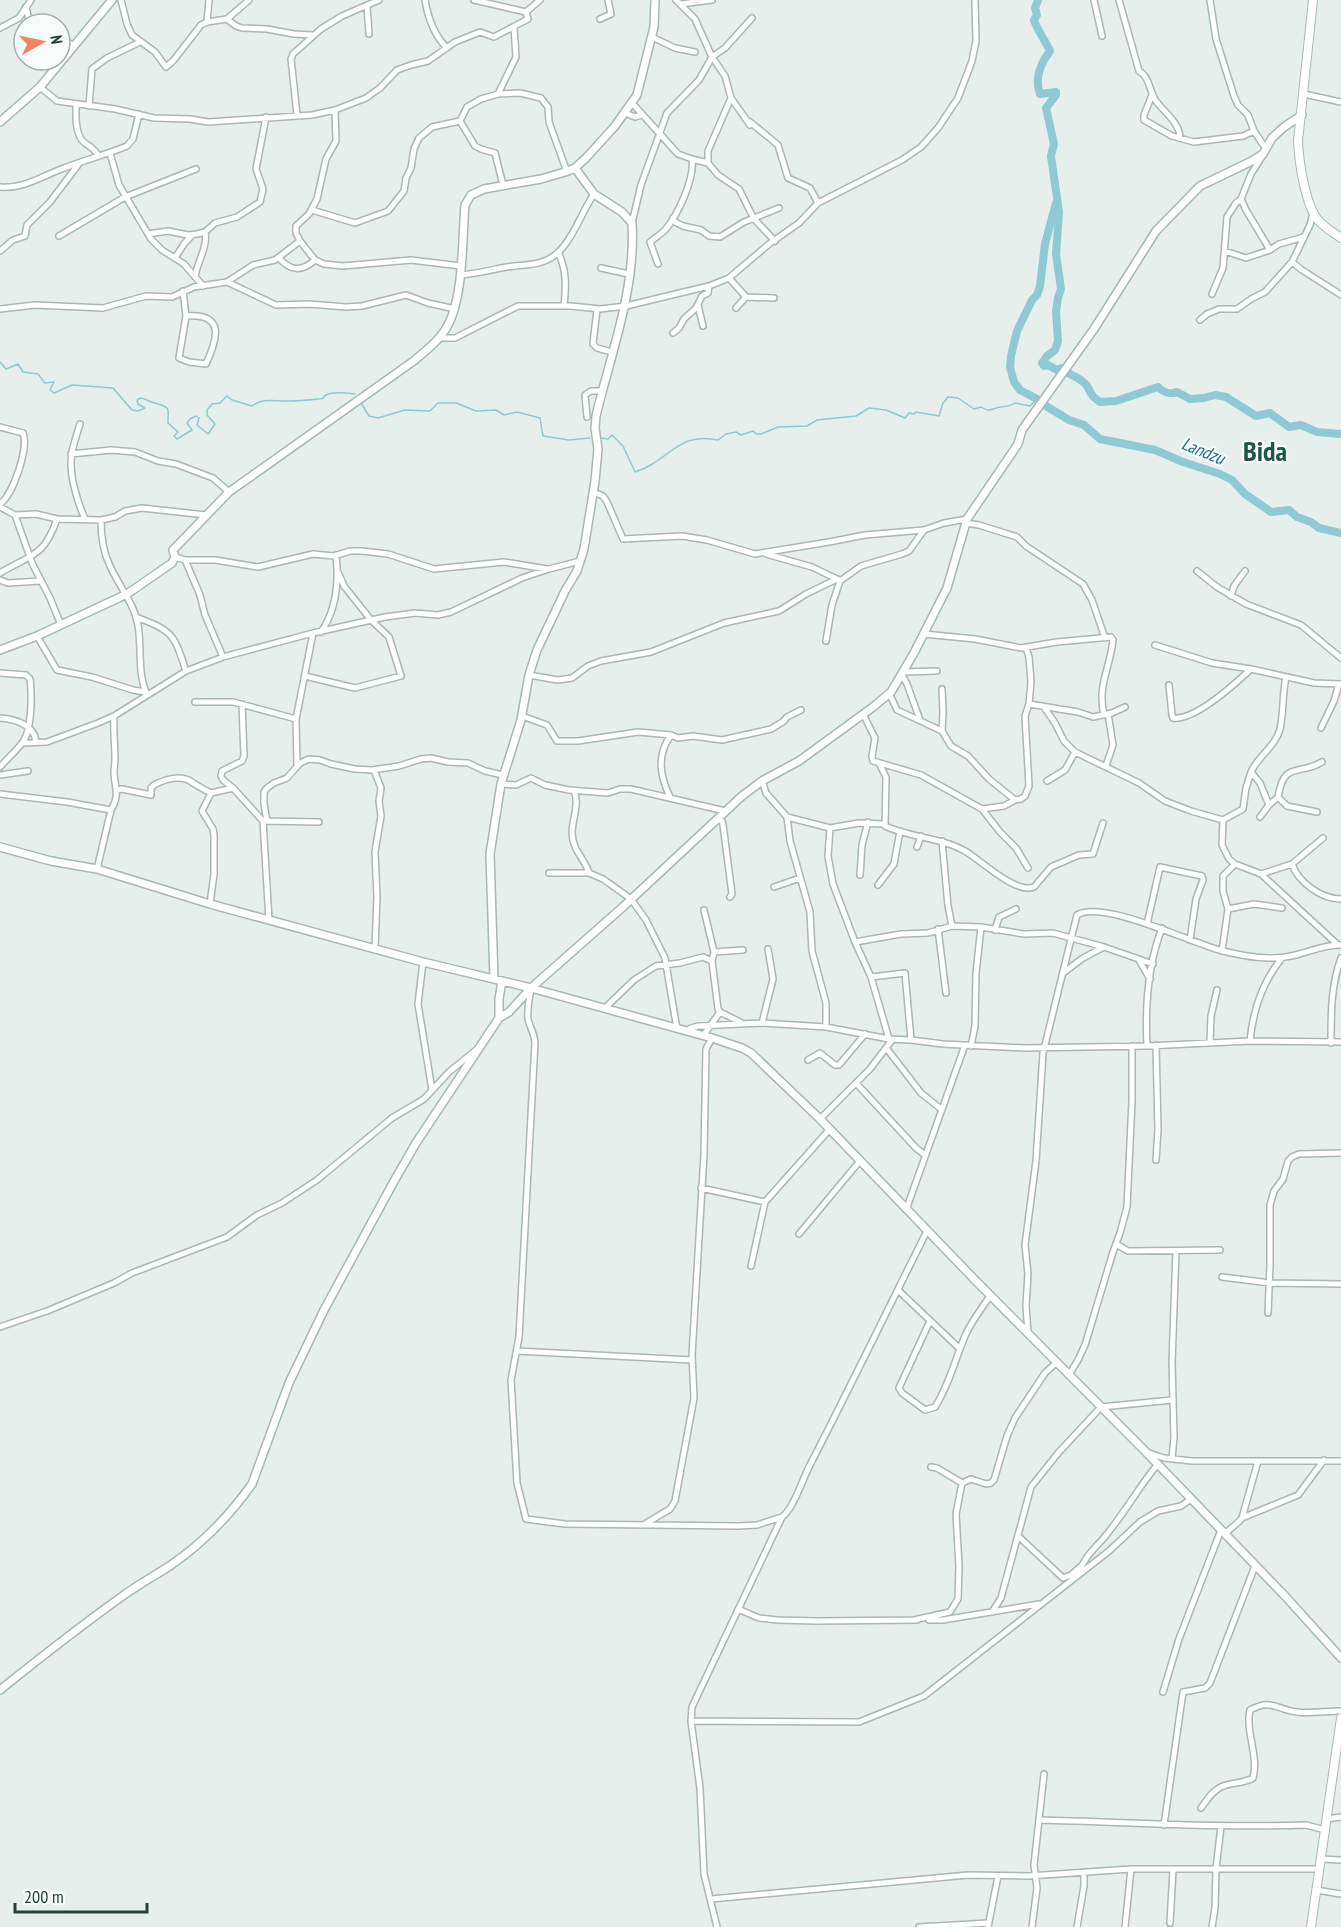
<svg xmlns="http://www.w3.org/2000/svg" width="1341" height="1927" viewBox="0 0 1341 1927" font-family="'PT Sans Narrow',sans-serif">
<style>
.lines{fill:none;stroke-linecap:round;stroke-linejoin:round}
.stream{stroke:#8ec9d4;stroke-width:1.5}
.river{stroke:#8ec9d4;stroke-width:8}
.minor-casing{stroke:#a8b8b2;stroke-width:8}
.tertiary-casing{stroke:#a8b8b2;stroke-width:10}
.secondary-casing{stroke:#a4bbb3;stroke-width:10}
.minor{stroke:#fff;stroke-width:5}
.tertiary{stroke:#fff;stroke-width:7}
.secondary{stroke:#fff;stroke-width:8}
.labels{text-anchor:middle;stroke-width:4.5;stroke-linejoin:round;paint-order:stroke}
.water-label{font-size:18px;font-style:italic;fill:#1c6f80;stroke:#f7fbf9}
.town-label{font-size:28px;font-weight:bold;fill:#1f5548;stroke:#f7fbf9}
</style>
<rect width="100%" height="100%" fill="#e6efeb"/>
<g class="lines">
<path class="stream" d="M0,362L6,369L18,364L23,372L38,374L45,383L54,382L50,390L54,393L72,385L113,388L132,410L138,411L145,408L138,404L137,400L141,398C147,399 149,402 155,403C171,408 168,407 168,423L178,432L174,436L177,439L192,430L187,423L190,419L196,416L199,418L197,425L208,434L215,424L207,415V410L212,404L220,403L227,396L232,400L252,406C264,397 275,402 289,401C299,401 309,400 318,399C326,399 321,398 326,395C333,391 348,393 355,394
M361,403L369,416L378,418L405,410L430,411L438,403H456L476,411L496,410L504,415L517,412L540,418L543,436L569,440L590,438
M600,438L608,439L612,435L623,446L635,472C670,461 677,431 718,440L726,434L736,432L741,435L753,431L756,434H761L778,427L807,426L817,420L856,416L869,408L886,410L905,418L909,413L914,414L916,412L939,416L943,403L948,397L958,398L974,409L981,407C990,413 992,408 1001,407C1007,406 1009,407 1015,403L1030,406L1037,399"/>
<path class="river" d="M1038,0L1035,8L1037,15L1034,20C1038,32 1045,40 1050,51C1040,64 1034,78 1040,94L1056,92V95L1046,108L1054,144L1051,156L1059,212L1056,254L1061,289L1058,298L1056,311L1058,341L1055,350L1047,356L1042,363L1044,366L1048,365L1057,370L1062,368
M1068,373C1074,376 1083,380 1087,386C1092,394 1090,395 1100,402L1116,401L1158,387C1163,392 1170,395 1177,392L1190,399L1204,398L1215,395L1226,397L1256,416L1270,413L1289,427L1301,425L1317,432L1341,434
M1037,399L1020,390L1014,382L1010,367L1011,356L1017,331L1032,300L1037,295L1040,286L1045,244L1056,203
M1046,406L1069,420L1084,425L1100,439L1155,450L1183,462L1220,474L1232,480L1245,494L1271,512L1289,510L1297,517L1311,522L1319,528L1341,533"/>
<g class="minor-casing">
<path id="minor" d="M121,0L127,24L132,35L155,52L166,67L173,61L201,25L207,22L227,19L249,0
M425,0C428,18 434,35 447,48
M474,0L526,12L540,0
M676,0L695,19L712,57L725,76L731,98L750,125
M1094,0L1102,36
M1119,0L1139,71C1150,77 1149,91 1156,101C1164,112 1180,123 1180,138
M1210,0L1216,39L1234,96L1238,105L1248,115L1254,131
M681,4L712,0
M367,6L369,34
M26,7L30,24
M227,19L236,26L242,28L267,29L294,34L312,35
M600,19L611,14L608,0
M207,22L209,0
M0,28L19,18L31,0
M652,37L675,48L695,52
M60,44L69,43L75,46
M40,87L57,101L115,109L154,118L190,119L208,122L312,115L335,110L366,98L380,88L397,70L411,65L428,61L455,42L480,32L494,37L528,19L526,12
M498,94L516,57L514,27
M1304,94L1341,102
M1152,95L1144,115V120L1172,136L1194,142L1243,136L1254,131L1266,149
M731,98L708,151V163L718,175L739,189L754,219L775,241
M632,103L678,154L692,159C695,178 678,215 665,230C661,234 655,238 650,242L658,264
M76,104C76,115 75,129 81,139C86,146 95,147 98,156
M89,106L92,69L107,58L140,42
M335,110L336,141L326,159L317,199L309,214L296,226V233L300,241L315,260L324,264L343,266L411,260L461,266
M625,113L635,117L642,115
M297,115L291,59L293,54L321,29L342,16L379,0
M750,122L778,145L788,178L810,188L818,203
M110,153L119,185L151,239L162,250L184,264L203,286
M692,159L708,163
M503,185L495,153L481,149L475,146L460,121L467,107L481,99L498,94L520,93L541,98L548,107L549,122L567,172
M0,187C22,189 39,178 59,170C81,161 105,155 127,146L133,139L139,114
M1241,199L1246,210L1270,250
M312,210L355,223L388,211L404,191L406,178L411,168L414,149L419,138L432,127L460,121
M673,218L675,222L683,226L701,230L709,236L720,237L744,222L779,208
M632,223L641,185L667,113L699,80L712,57L725,48L752,18
M148,234L168,231L188,235L197,234L205,232L215,223L237,217L260,202L263,189L256,169L266,117
M59,236L125,197L196,169
M0,251L13,240L25,236L27,225L50,202L78,165
M1225,251L1246,258L1270,250L1279,244L1304,237
M558,252C567,271 566,286 564,306
M175,258L184,244L192,235
M279,258C290,271 302,272 315,260
M1292,262L1302,270L1341,295
M601,268L629,274
M460,275C474,274 487,271 501,268C525,263 546,269 564,246C576,231 583,210 594,194
M195,277C197,261 208,248 205,232
M729,278L746,297L774,298
M227,282L276,305L309,304L346,307L362,306L406,295L428,303L455,309
M183,291L186,316L179,358L189,362L206,364C218,338 225,313 186,316
M1212,294L1223,268L1227,217L1236,203L1241,199L1251,174L1263,155
M698,305L703,326
M736,308L746,297
M0,309L35,305L103,308L146,296L172,297L194,287L227,282L253,265L275,260L300,241
M597,309L593,344L597,348L612,352
M1200,320L1207,314L1219,309H1237L1251,299L1265,292L1292,262L1310,225L1313,212
M673,333L679,328L684,319L696,308L702,296L708,293L709,286
M439,338H455L518,306H571L600,309L626,306L709,286L729,278L769,244L799,223L818,203L902,160L921,147L938,128L958,98L972,61L976,41L975,0
M587,417L585,395L591,391H602
M80,424C77,433 74,443 72,452C68,472 77,501 85,519
M0,427L23,433C29,448 13,495 0,504
M71,454L111,450L135,452L158,461L176,464L213,478L229,492
M593,492L603,496L607,502L623,539L682,536L707,540L755,554L829,542L865,535L924,530L944,523L967,519
M0,507L15,515L36,514L57,519L101,520L115,517L125,511L142,508L206,515
M15,515L32,563L50,598L61,625
M101,520C101,536 103,552 110,566C119,586 134,603 138,625C142,647 137,674 147,694
M965,523L979,525L1017,537L1026,546L1083,584L1092,600L1105,638
M766,554L812,567L839,580
M175,557L185,560H215L258,567L313,554L334,556L350,551H362L388,554L434,569L504,562L547,569
M185,560L200,595L205,615L223,657
M1197,571L1217,587L1246,604L1301,625L1341,658
M0,573C32,554 44,557 57,519
M0,580L8,583L40,581
M1231,596L1234,586L1245,571
M136,617C173,631 174,634 186,671
M321,632C337,609 339,582 336,555
M924,634L975,639L1021,648L1057,642L1111,637L1113,640C1110,668 1097,686 1104,715
M37,636L57,670L92,677L133,690L145,692
M826,641L832,605L840,581L861,566L902,554L909,551L924,530
M1155,645L1212,663L1251,669L1314,683L1341,684
M904,672L937,671
M0,673L26,675L30,679C32,694 32,729 23,742C17,750 7,759 0,767
M529,675L558,680L572,678L588,666L601,661L651,652L724,623L779,611L806,594L837,579
M902,675L907,684L920,720
M305,676L355,688L401,676L389,637L371,620L344,586L338,572
M1169,685L1172,715L1173,718C1195,721 1235,684 1251,669
M942,689L943,712L942,731
M889,693L897,710L942,731L951,746L968,756L989,779L1015,800
M195,702H233L296,719
M242,704L244,756L242,761L222,771L221,776L223,780L233,788L263,821L269,920
M1029,704L1078,712L1093,717L1112,713L1125,707
M1044,707L1055,723L1064,741L1075,752L1139,783L1165,801L1191,811L1223,820L1243,809L1246,788L1251,772
M863,714L875,738L872,756L873,761L921,775L982,809L1000,832L1016,848L1028,868
M522,716L547,725L557,741H578L638,732L671,735L678,738L693,736L722,740L771,729L784,721L787,717L801,710
M0,718C15,719 35,725 36,742
M1321,728L1334,701L1339,684
M22,743L47,742L98,723L114,716L186,671L223,657L313,633L385,617L415,613L438,615L451,612L522,578L549,569L580,561
M879,763L886,777L885,826C911,838 940,837 965,851C982,861 1015,894 1034,887L1051,867L1079,855L1093,854L1103,823
M297,765L296,719L313,633
M1106,766L1113,745L1108,714
M374,770L381,788L379,801L381,816L375,852L377,897L375,948
M0,775L28,771
M762,781L766,793L787,817L790,841L810,912L812,951L826,1003V1027
M1047,781L1065,770L1075,752
M501,784L516,785L531,778L545,785L569,790L608,793L620,789H631L725,811
M117,790L122,789L151,795V788L154,785C165,779 182,774 193,783C200,787 204,790 211,793
M574,791C580,803 572,820 572,833C573,852 584,857 589,873
M0,794L67,802L111,810
M670,797C660,776 656,756 671,735
M1278,797C1284,760 1299,776 1322,762
M1269,805L1260,783L1251,772C1258,756 1276,746 1280,729C1284,712 1282,695 1286,677
M982,809L1004,806L1015,800L1021,799L1025,796L1029,786L1025,716L1029,704L1031,682L1029,657L1026,648
M787,817L830,828L859,823L884,824
M1260,817L1269,805L1278,797L1287,806L1317,812
M717,819L722,821L723,825L732,894L730,897
M1223,820L1222,845L1229,859L1235,864L1261,874L1338,945
M264,821L319,822
M267,821L264,804V792L267,788L274,783L287,778L300,763L309,759L320,760L331,764L355,769L372,770L399,766L421,759L431,758L448,762L468,763L485,771L503,775
M830,828L828,856L833,884L855,942L871,977L889,1039
M942,841L948,906L952,926
M917,847L921,836
M1292,864C1298,882 1321,899 1341,899
M97,869L111,810C120,795 115,789 114,773C114,768 115,764 115,759C115,744 113,731 114,716
M549,873H589L603,879L631,899L646,920L665,958L677,1029
M1261,874L1292,864L1323,838
M860,875L862,845L868,822
M878,885L894,864L900,831
M774,887L800,878
M210,904L214,874V835L213,829L202,811L211,793L233,788
M1228,909L1254,904L1282,908
M704,910L714,952L712,961L718,1009L720,1012L740,1022
M1147,924L1160,867L1202,876L1203,880L1196,899L1190,940
M938,929L946,993
M995,930L999,917L1016,909
M855,942L901,934L928,933L952,926L981,927L1024,934L1053,933L1104,947L1153,964
M1222,951L1228,909L1223,891V876L1235,864
M714,952L743,950
M1139,960L1150,979
M423,962L418,1004L432,1090
M1063,973L1083,958L1104,947
M871,977L905,973L911,1040
M531,989C529,999 527,1009 528,1019C530,1028 534,1032 535,1042L519,1337L511,1380L517,1483L526,1519L565,1524L738,1526L757,1525L782,1517
M605,1008L634,980L656,966L680,963L703,957L712,961
M762,1023L773,979L768,949
M686,1031L691,1028L698,1026L762,1023L826,1027L889,1039L911,1040L943,1044L1025,1048L1147,1046L1250,1041L1341,1042
M703,1036L720,1012
M1250,1041C1253,1010 1262,982 1282,958
M1210,1042L1211,1016L1217,990
M1331,1043C1331,1014 1331,985 1341,958
M971,1046L975,1026L976,973L981,927
M1147,1046C1145,1007 1148,964 1162,928
M887,1049L921,1093L941,1109
M808,1060L820,1053L835,1065H839L865,1034
M856,1083L916,1148L925,1155
M820,1119L870,1069L892,1040
M1156,1160L1158,1130L1156,1045
M701,1188L765,1202L829,1130
M906,1210L965,1045
M799,1234L859,1162
M1116,1244L1128,1251L1220,1250
M751,1266L765,1202
M1222,1277L1270,1283L1341,1284
M898,1290L960,1349
M1268,1313L1270,1265V1205L1274,1191L1283,1179L1288,1161L1292,1157L1299,1154L1341,1153
M930,1321L899,1388L902,1393L925,1410L935,1407C949,1385 955,1360 965,1336C971,1322 981,1309 990,1296
M0,1327L47,1311L114,1283L132,1273L227,1237L257,1215L282,1203L317,1180L392,1118L424,1099L449,1072L476,1050
M1028,1333L1026,1306L1028,1274L1025,1245L1036,1161L1043,1053L1077,915C1103,899 1193,944 1223,951C1244,956 1269,961 1291,956C1307,953 1325,944 1341,945
M517,1351L692,1360
M1069,1375L1078,1360L1085,1345L1113,1252L1120,1233L1127,1207L1132,1101V1046
M1146,1452L1164,1458L1192,1461H1341
M1172,1458L1174,1437L1172,1362L1176,1251
M931,1467L937,1468L962,1483
M1242,1518L1298,1495L1324,1460
M645,1524L670,1509L675,1501L694,1398L692,1355L704,1154L706,1049L712,1038
M1225,1534C1230,1528 1237,1525 1242,1518L1258,1461
M1018,1536L1063,1578L1071,1575L1080,1567
M1079,1573C1084,1556 1097,1547 1107,1534C1125,1512 1139,1487 1157,1465
M738,1609L759,1618L777,1620L817,1621L917,1620
M992,1612L1001,1598L1031,1487L1059,1452L1101,1407L1172,1400
M914,1620L950,1612L958,1599L959,1566L956,1514L962,1483L971,1479L986,1484L991,1483L994,1480L1007,1436L1015,1418L1045,1373L1057,1362
M929,1620H943L1039,1604
M1163,1692L1179,1639L1221,1530
M691,1721L859,1722L924,1696L1109,1551L1140,1522L1158,1511L1181,1506L1191,1499
M1201,1808C1207,1800 1212,1791 1221,1787C1231,1782 1243,1784 1253,1778C1259,1755 1245,1732 1250,1710C1272,1698 1277,1710 1297,1712C1311,1714 1326,1711 1341,1711
M1327,1819L1341,1817
M1039,1820C1129,1822 1217,1828 1306,1825L1325,1830
M1164,1825L1183,1692L1205,1688L1210,1683L1255,1566
M1320,1859L1341,1860
M1316,1890L1341,1894
M711,1899L968,1875L1029,1876L1131,1869H1319
M1170,1923L1173,1869
M717,1927L704,1874L700,1788L691,1721L692,1707L782,1517C794,1508 802,1480 810,1465C850,1387 888,1309 927,1231
M919,1927L988,1923
M988,1927L998,1876
M1032,1927L1037,1888L1034,1865L1044,1774
M1077,1927L1084,1886V1872
M1125,1927L1131,1869
M1212,1927L1215,1908L1216,1869L1221,1826"/>
</g>
<g class="tertiary-casing">
<path id="tertiary" d="M0,122L40,87L112,0
M0,650L37,636L127,594L172,563L175,557L173,550L229,492L415,360C425,351 438,342 445,330C464,302 462,240 465,205L471,195L484,189L541,179L565,172L575,168L586,158L615,126L637,95L654,27L655,0
M0,847L51,861L97,869L210,904L423,962L531,988L712,1038L742,1048L751,1053L820,1119L975,1280L1145,1451L1285,1596L1341,1658
M494,979L490,854L501,784L521,720L529,675L537,650L565,591L577,571L584,549L595,481L598,449L595,428L596,416C611,353 636,289 632,223L622,212L594,194L575,168
M499,1018V999L502,981
M0,1690C41,1657 82,1625 124,1595C139,1584 156,1575 171,1565C203,1543 230,1515 252,1484L289,1383L324,1310L393,1183L416,1143L499,1018L509,1012L531,988L624,906L742,796L762,781L799,761L873,707L891,692L914,653L947,588L967,519L1018,444L1022,430L1094,329L1156,231L1200,186L1252,161L1263,154L1272,138L1284,127L1302,115"/>
</g>
<g class="secondary-casing">
<path id="secondary" d="M1313,0L1298,141C1299,162 1305,204 1318,220C1325,228 1333,232 1341,238
M1311,1927L1341,1718"/>
</g>
<use href="#minor" class="minor"/>
<use href="#tertiary" class="tertiary"/>
<use href="#secondary" class="secondary"/>
</g>
<g class="labels">
<g class="water-label">
<text transform="translate(1203 451) rotate(22)" y="6">Landzu</text>
</g>
<g class="town-label">
<text x="1265" y="461">Bida</text>
</g>
</g>
<g transform="translate(42 42) rotate(81)"><circle r="28" fill="#f7fbf9" stroke="#a3b1ad" stroke-width="1.5"/>
<path d="M0-4.5L10 22L0 15L-10 22Z" fill="#f4845f"/>
<text y="-9" font-size="16" font-weight="bold" text-anchor="middle" fill="#24423a">N</text>
</g>
<path d="M15 1903v9h132v-9" fill="none" stroke="#24423a" stroke-width="3"/>
<text x="24" y="1903" font-size="18" fill="#24423a" stroke="#f7fbf9" stroke-width="4.5" paint-order="stroke">200 m</text>
</svg>
